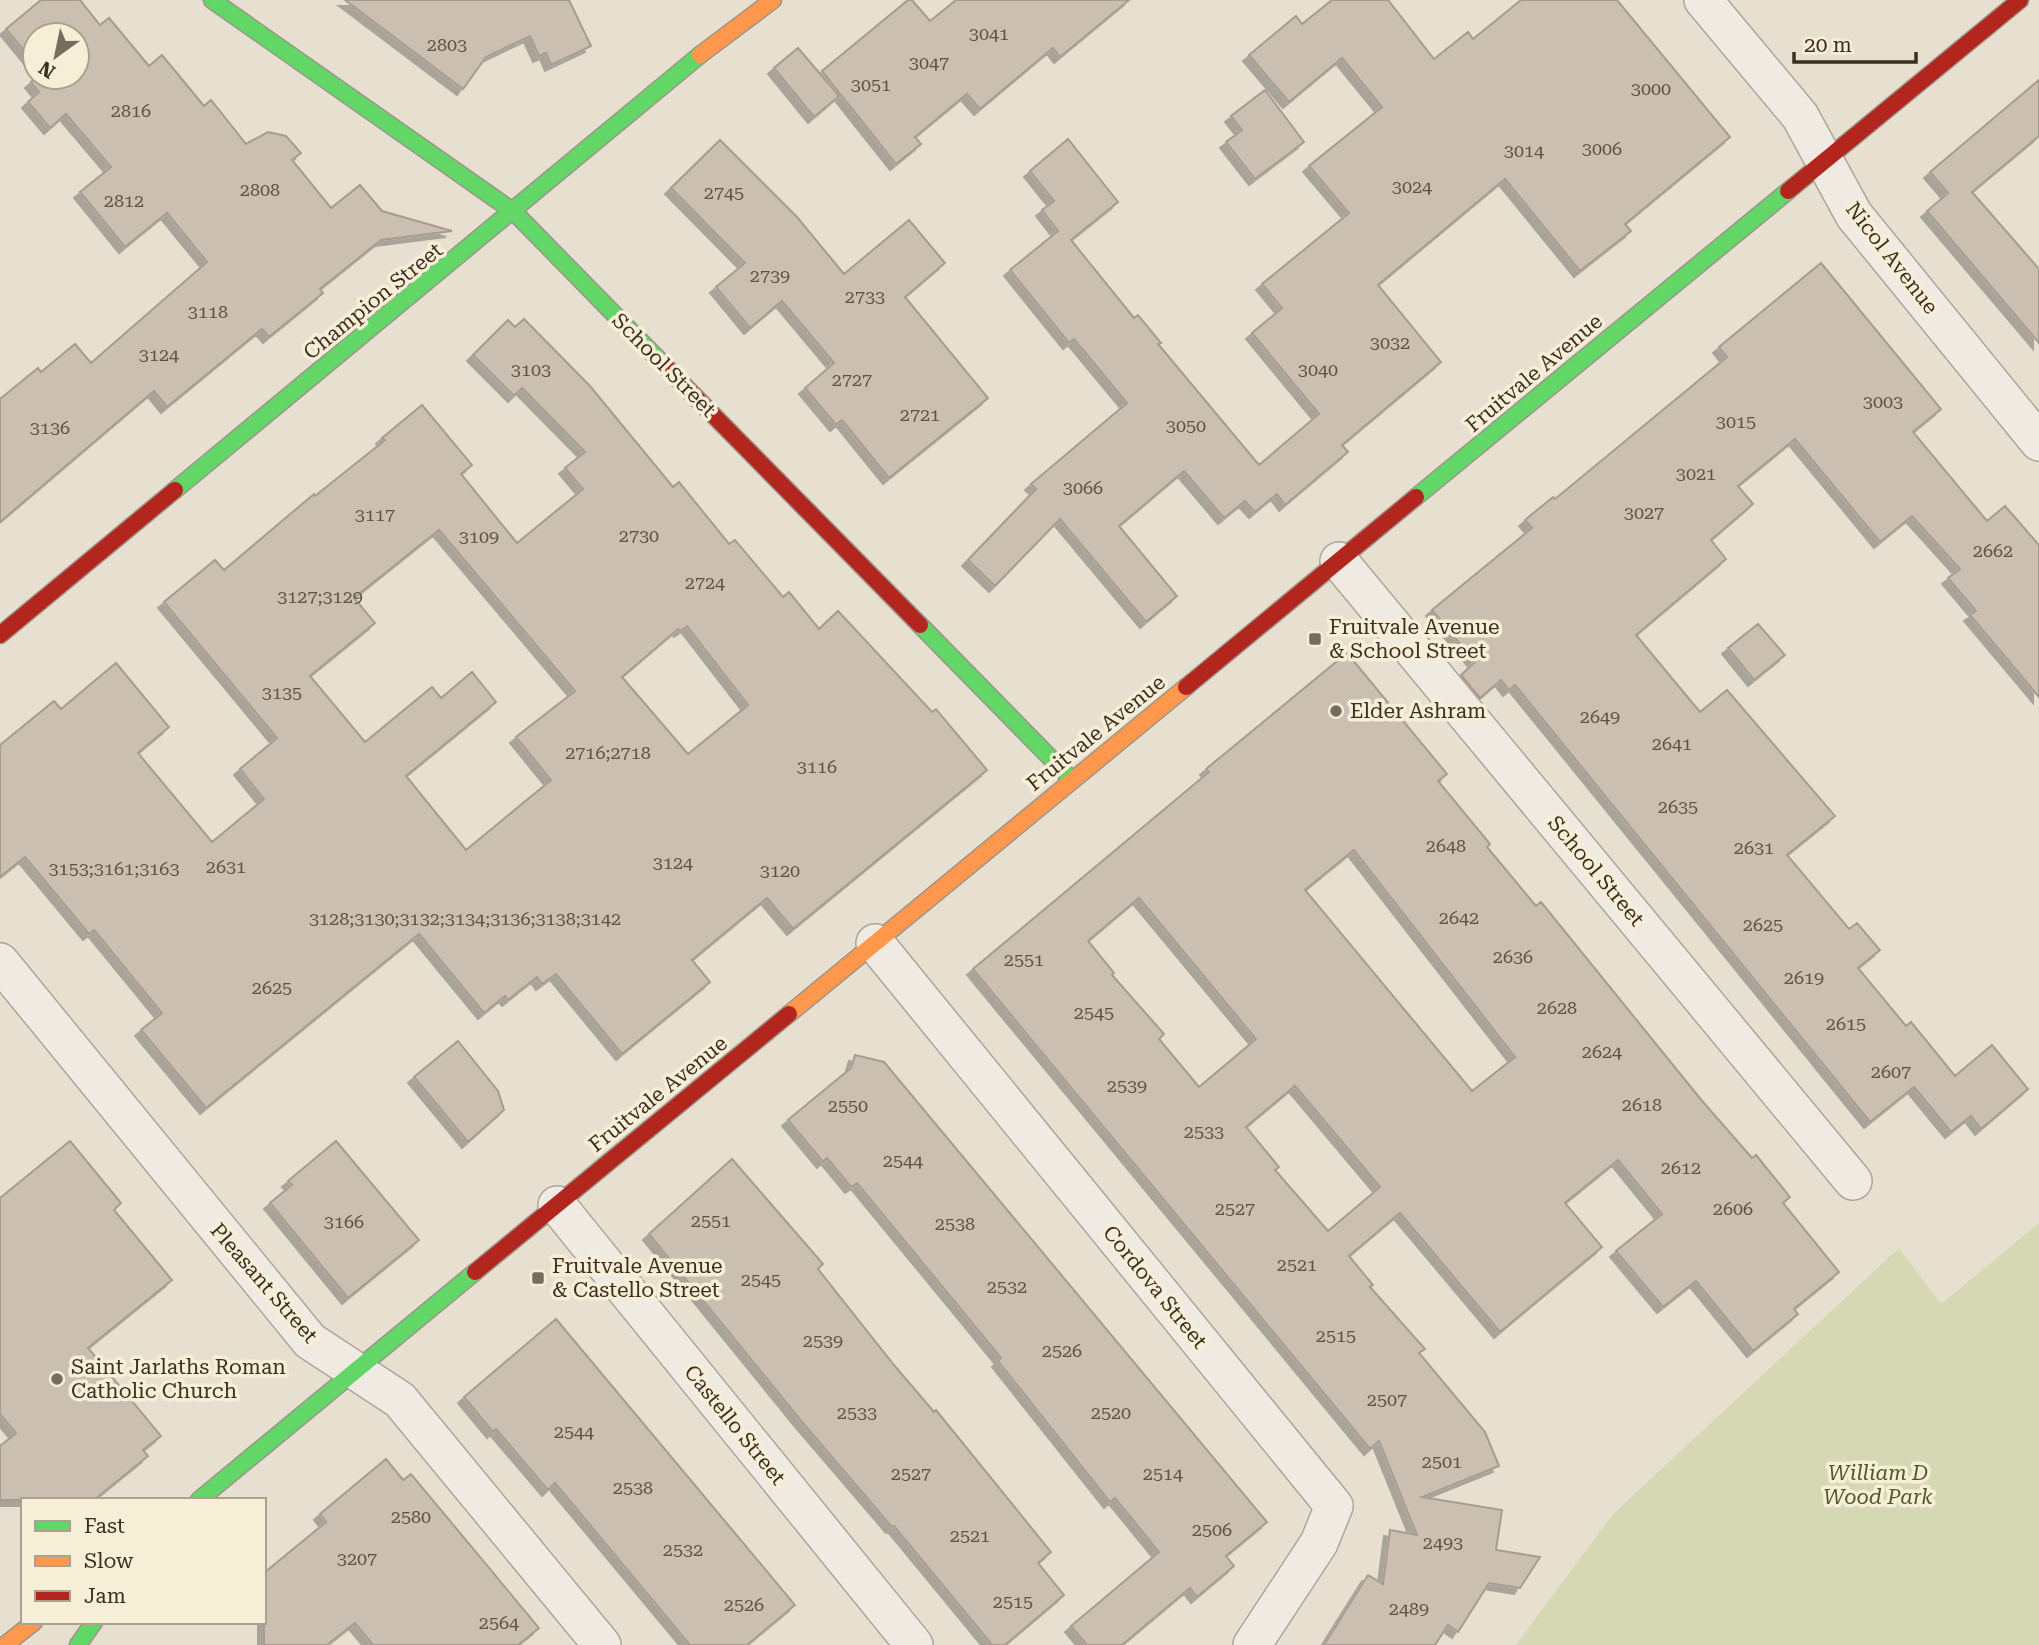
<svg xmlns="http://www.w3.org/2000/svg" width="2039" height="1645" viewBox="0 0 2039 1645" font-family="'Roboto Serif',serif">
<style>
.green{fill:#d6d7b3}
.building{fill:#cbbfb2;stroke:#a89c90;stroke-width:2;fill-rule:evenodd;filter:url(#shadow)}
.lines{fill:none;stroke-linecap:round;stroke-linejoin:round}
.street-casing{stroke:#ada599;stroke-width:40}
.fast-casing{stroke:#9c958a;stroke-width:19}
.slow-casing{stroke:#9c958a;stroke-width:19}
.jam-casing{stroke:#9c958a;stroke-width:19}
.street{stroke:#efebe3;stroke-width:37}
.fast{stroke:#63d668;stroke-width:16}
.slow{stroke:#ff974d;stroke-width:16}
.jam{stroke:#b3261e;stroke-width:16}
.poi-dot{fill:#786c5e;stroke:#f7eed8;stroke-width:2.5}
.labels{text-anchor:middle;stroke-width:7;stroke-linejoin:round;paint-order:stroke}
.number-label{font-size:18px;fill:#605244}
.street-label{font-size:21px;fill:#3d2e20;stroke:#f7eed8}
.poi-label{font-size:21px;fill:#3d2e20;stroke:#f7eed8;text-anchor:start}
.park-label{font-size:21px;font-style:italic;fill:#4d5a26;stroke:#f7eed8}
</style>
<defs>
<filter id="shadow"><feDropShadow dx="-6" dy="6" stdDeviation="0" flood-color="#0004"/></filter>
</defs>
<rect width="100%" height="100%" fill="#e7e0d1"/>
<path class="green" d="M2039,1223V1645H1516L1613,1514L1899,1248L1941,1304Z"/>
<path class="building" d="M41,0H80L100,25L109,18L149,66L162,55L204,106L211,100L246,144L268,132L286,136L301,153L292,160L331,208L360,185L382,211L452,231L381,240L320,289L323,293L269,337L262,329L167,407L154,391L0,522V399L38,368L41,372L75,344L91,363L207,262L167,213L125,247L80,192L111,167L66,114L50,128L28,102L39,92L31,82L37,77H77V35H35V64L6,29Z
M345,0H569L591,46L551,65L546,53L539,56L530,36L486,57L463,89Z
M908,0H912L930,21L956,0H1129L1060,57L1053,48L980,109L967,94L915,137L921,144L896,164L822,71Z
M1332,0H1388L1434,59L1468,32L1473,39L1521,0H1617L1730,137L1625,224L1631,231L1580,271L1505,179L1378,285L1441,362L1342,445L1348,452L1285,505L1277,494L1255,512L1245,501L1224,518L1184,471L1119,526L1177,596L1146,622L1060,519L995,586L968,560L1036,489L1031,484L1127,403L1074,339L1069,343L1010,270L1058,231L1042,210L1054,201L1030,171L1068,139L1118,202L1071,240L1134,318L1138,315L1161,343L1158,344L1259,465L1319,414L1252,333L1282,308L1262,284L1349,213L1309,166L1382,107L1342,58L1289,102L1249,55L1296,16L1302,24Z
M798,48L839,96L814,117L774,68Z
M2039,80V136L1972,192L2039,269V343L1927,211L1948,193L1930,172Z
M1265,90L1304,142L1255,179L1226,142L1242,130L1231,116Z
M720,140L797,217L844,274L909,220L945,263L905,297L988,398L889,478L842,420L836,425L805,388L834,363L782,301L750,328L716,287L745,263L671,188Z
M1821,263L1941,409L1913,432L1987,521L2005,506L2039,545V697L1970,615L1976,611L1948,578L1960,569L1912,516L1880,542L1795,439L1738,486L1753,504L1711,540L1726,559L1636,635L1700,712L1727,690L1835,816L1787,855L1849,929L1857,923L1880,950L1858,968L1906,1026L1911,1022L1955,1076L1992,1045L2028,1089L1981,1129L1971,1116L1951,1132L1914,1087L1870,1122L1515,685L1509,690L1501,680L1480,698L1461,675L1475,662L1432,610L1532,528L1525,520L1553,497L1555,499L1727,357L1719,347Z
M524,319L590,386L673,487L679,482L729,544L735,540L783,597L789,592L819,629L838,611L932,712L936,709L987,770L793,929L767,898L692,960L710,982L622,1054L556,974L542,984L537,977L508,1000L505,996L484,1013L419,934L206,1108L141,1030L162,1013L94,930L89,934L25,857L0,877V745L54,701L61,709L116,663L169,727L138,753L212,842L264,799L240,769L277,738L164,602L215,560L224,570L314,494L315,496L385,440L382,438L422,405L472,465L461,474L517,543L583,489L565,468L585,452L522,388L514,396L473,355L508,320L515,327ZM439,530L575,691L516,737L551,780L466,850L406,776L496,702L472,672L441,698L432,687L365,742L310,676L375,623L354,598ZM687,626L748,705L688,754L622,677L678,629L680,631Z
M1758,624L1785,655L1754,680L1728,648Z
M1347,653L1447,774L1438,781L1490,844L1487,847L1536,906L1541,902L1703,1102L1752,1158L1756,1155L1790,1197L1783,1203L1839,1272L1794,1309L1798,1314L1753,1351L1696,1281L1663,1307L1616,1251L1662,1214L1618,1160L1565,1203L1602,1247L1500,1332L1400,1213L1349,1256L1373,1285L1370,1287L1425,1349L1419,1353L1485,1432L1499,1466L1422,1497L1502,1510L1496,1550L1540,1557L1520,1588L1489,1583L1458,1632L1448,1625L1435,1645H1324L1368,1575L1383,1584L1390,1530L1417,1535L1379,1441L1370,1449L973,969L1209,772L1206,769ZM1354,850L1515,1057L1472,1091L1305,890ZM1139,898L1256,1039L1199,1087L1159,1039L1164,1034L1112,975L1114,973L1088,941ZM1295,1086L1380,1187L1328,1231L1275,1170L1279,1167L1246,1127Z
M458,1041L498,1091L504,1110L468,1142L414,1077Z
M855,1055L884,1062L1267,1522L1226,1556L1234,1566L1197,1597L1190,1588L1122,1645H1087L1071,1626L1159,1552L1115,1498L1110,1502L998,1361L1001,1358L857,1183L851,1187L827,1158L823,1162L788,1120L851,1068Z
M70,1141L121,1203L114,1210L172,1280L88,1348L161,1436L143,1450L148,1456L94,1500H0V1446L16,1433L0,1414V1198Z
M336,1141L419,1240L348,1298L270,1203L292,1185L288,1181Z
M732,1159L823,1264L818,1269L894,1365L934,1412L936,1410L1051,1552L1038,1563L1064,1595L1005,1645H992L894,1526L892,1527L802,1422L649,1234Z
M556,1319L795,1605L747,1645H690L555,1483L548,1490L496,1429L493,1432L464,1397Z
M386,1459L403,1480L411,1474L539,1628L518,1645H373L355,1623L327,1645H264V1573L326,1522L320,1514Z"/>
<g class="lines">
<g class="street-casing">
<path id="street" d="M1703,0L1800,116L1854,215L2039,442
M1339,561L1853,1181
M875,943L1334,1506L1319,1543L1252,1645
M0,962L310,1341L400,1400L602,1645
M557,1205L914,1645"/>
</g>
<g class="fast-casing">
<path id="fast" d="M212,0L514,212L663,364
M175,490L700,55
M1416,497L1788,191
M920,625L1072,780
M199,1500L475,1272
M78,1645L94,1622"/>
</g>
<g class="slow-casing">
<path id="slow" d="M700,55L773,0
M789,1014L1186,687
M5,1645L34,1622"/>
</g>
<g class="jam-casing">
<path id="jam" d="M1788,191L2020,0
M663,364L920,625
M0,635L175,490
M1186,687L1416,497
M475,1272L789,1014"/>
</g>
<use href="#street" class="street"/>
<use href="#fast" class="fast"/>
<use href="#slow" class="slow"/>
<use href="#jam" class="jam"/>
</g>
<g class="poi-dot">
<rect x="1308" y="632" width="14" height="14" rx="3.5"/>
<circle cx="1336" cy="711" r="7"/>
<rect x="531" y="1271" width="14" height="14" rx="3.5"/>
<circle cx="57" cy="1379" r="7"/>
</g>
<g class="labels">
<g class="number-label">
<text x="989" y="40">3041</text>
<text x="447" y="51">2803</text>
<text x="929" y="69">3047</text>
<text x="871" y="91">3051</text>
<text x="1651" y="95">3000</text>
<text x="131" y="117">2816</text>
<text x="1602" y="155">3006</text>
<text x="1524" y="157">3014</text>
<text x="1412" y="193">3024</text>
<text x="260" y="196">2808</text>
<text x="724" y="199">2745</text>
<text x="124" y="207">2812</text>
<text x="770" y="282">2739</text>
<text x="865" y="303">2733</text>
<text x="208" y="318">3118</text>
<text x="1390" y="349">3032</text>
<text x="159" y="361">3124</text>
<text x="531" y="376">3103</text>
<text x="1318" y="376">3040</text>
<text x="852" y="386">2727</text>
<text x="1883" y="408">3003</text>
<text x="920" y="421">2721</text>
<text x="1736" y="428">3015</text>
<text x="1186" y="432">3050</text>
<text x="50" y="434">3136</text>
<text x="1696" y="480">3021</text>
<text x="1083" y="494">3066</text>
<text x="1644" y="519">3027</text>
<text x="375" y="521">3117</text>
<text x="639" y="542">2730</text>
<text x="479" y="543">3109</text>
<text x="1993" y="557">2662</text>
<text x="705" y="589">2724</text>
<text x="320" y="603">3127;3129</text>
<text x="282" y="699">3135</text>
<text x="1600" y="723">2649</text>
<text x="1672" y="750">2641</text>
<text x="608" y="759">2716;2718</text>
<text x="817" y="773">3116</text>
<text x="1678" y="813">2635</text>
<text x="1446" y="852">2648</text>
<text x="1754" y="854">2631</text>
<text x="673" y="869">3124</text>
<text x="226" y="873">2631</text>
<text x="114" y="875">3153;3161;3163</text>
<text x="780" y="877">3120</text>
<text x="1459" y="924">2642</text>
<text x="465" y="925">3128;3130;3132;3134;3136;3138;3142</text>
<text x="1763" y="931">2625</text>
<text x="1513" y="963">2636</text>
<text x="1024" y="966">2551</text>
<text x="1804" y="984">2619</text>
<text x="272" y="994">2625</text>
<text x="1557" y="1014">2628</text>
<text x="1094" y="1019">2545</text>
<text x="1846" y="1030">2615</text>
<text x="1602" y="1058">2624</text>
<text x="1891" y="1078">2607</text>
<text x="1127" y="1092">2539</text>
<text x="1642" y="1111">2618</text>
<text x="848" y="1112">2550</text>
<text x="1204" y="1138">2533</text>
<text x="903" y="1167">2544</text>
<text x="1681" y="1174">2612</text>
<text x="1235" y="1215">2527</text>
<text x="1733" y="1215">2606</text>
<text x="711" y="1227">2551</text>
<text x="344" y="1228">3166</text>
<text x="955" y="1230">2538</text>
<text x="1297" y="1271">2521</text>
<text x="761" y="1286">2545</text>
<text x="1007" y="1293">2532</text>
<text x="1336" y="1342">2515</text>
<text x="823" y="1347">2539</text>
<text x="1062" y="1357">2526</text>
<text x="1387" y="1406">2507</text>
<text x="857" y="1419">2533</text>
<text x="1111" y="1419">2520</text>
<text x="574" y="1438">2544</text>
<text x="1442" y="1468">2501</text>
<text x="911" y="1480">2527</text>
<text x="1163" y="1480">2514</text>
<text x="633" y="1494">2538</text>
<text x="411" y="1523">2580</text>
<text x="1212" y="1536">2506</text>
<text x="970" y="1542">2521</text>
<text x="1443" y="1549">2493</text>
<text x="683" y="1556">2532</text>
<text x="357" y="1565">3207</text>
<text x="1013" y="1608">2515</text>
<text x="744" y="1611">2526</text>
<text x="1409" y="1615">2489</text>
<text x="499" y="1629">2564</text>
</g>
<g class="street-label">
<text transform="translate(1892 258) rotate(52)" y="7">Nicol Avenue</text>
<text transform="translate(373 301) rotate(-39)" y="7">Champion Street</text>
<text transform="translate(664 365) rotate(45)" y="7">School Street</text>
<text transform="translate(1534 373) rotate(-40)" y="7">Fruitvale Avenue</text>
<text transform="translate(1096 733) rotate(-39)" y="7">Fruitvale Avenue</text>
<text transform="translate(1596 871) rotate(50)" y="7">School Street</text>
<text transform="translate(658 1094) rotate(-39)" y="7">Fruitvale Avenue</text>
<text transform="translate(264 1283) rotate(49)" y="7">Pleasant Street</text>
<text transform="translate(1155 1287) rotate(51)" y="7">Cordova Street</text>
<text transform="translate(735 1425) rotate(51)" y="7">Castello Street</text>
</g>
<g class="poi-label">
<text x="1329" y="634">Fruitvale Avenue<tspan x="1329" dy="24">&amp; School Street</tspan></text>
<text x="1350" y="718">Elder Ashram</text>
<text x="552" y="1273">Fruitvale Avenue<tspan x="552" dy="24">&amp; Castello Street</tspan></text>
<text x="71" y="1374">Saint Jarlaths Roman<tspan x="71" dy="24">Catholic Church</tspan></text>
</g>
<g class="park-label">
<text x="1878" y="1480">William D<tspan x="1878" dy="24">Wood Park</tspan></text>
</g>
</g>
<rect x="21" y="1498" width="245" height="126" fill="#f7eed8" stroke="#ada18e" stroke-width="2"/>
<rect x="35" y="1521" width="35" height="10" fill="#63d668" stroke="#ada18e" stroke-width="2"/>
<text x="84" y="1533" font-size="21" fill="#3d2e20">Fast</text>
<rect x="35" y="1556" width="35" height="10" fill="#ff974d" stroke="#ada18e" stroke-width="2"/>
<text x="84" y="1568" font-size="21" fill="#3d2e20">Slow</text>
<rect x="35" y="1591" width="35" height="10" fill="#b3261e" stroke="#ada18e" stroke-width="2"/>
<text x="84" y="1603" font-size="21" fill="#3d2e20">Jam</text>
<g transform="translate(56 56) rotate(213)"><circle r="33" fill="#f7eed8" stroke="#ada18e" stroke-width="2"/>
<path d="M0-5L12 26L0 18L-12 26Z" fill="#786c5e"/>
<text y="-10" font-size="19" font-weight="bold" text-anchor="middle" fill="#3d2e20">N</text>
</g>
<path d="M1794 52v10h122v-10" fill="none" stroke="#3d2e20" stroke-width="3.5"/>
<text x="1804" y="52" font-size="21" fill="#3d2e20" stroke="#f7eed8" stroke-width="5" paint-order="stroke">20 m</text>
</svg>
